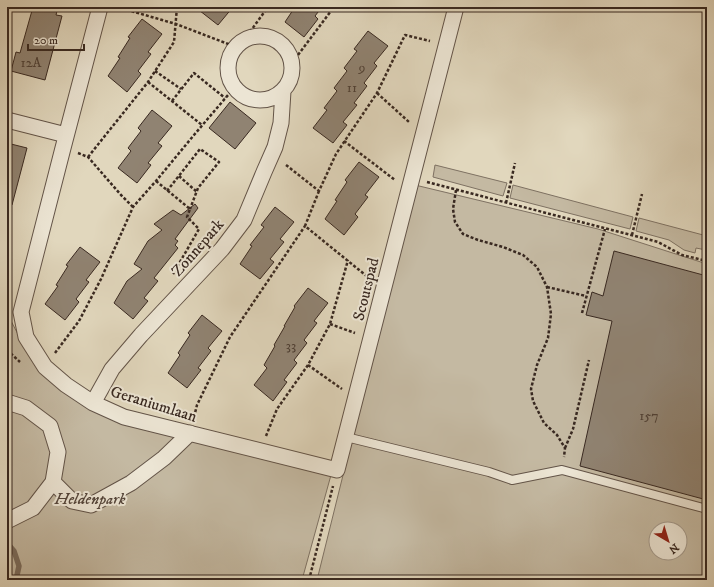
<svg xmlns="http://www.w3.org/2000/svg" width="714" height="587" viewBox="0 0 714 587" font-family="'IM FELL DW Pica',serif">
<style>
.green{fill:#c4b9a2;stroke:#7e7162;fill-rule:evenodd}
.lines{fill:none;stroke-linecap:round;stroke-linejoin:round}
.stream{stroke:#7c6e5f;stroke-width:5.5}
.building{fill:#908372;stroke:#392921}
.lane-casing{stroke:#635448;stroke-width:10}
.street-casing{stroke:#635448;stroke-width:17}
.path{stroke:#392921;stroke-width:2.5;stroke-dasharray:3 2;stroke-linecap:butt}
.lane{stroke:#ece5d4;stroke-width:8}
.street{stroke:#ece5d4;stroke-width:15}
.labels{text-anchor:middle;stroke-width:4;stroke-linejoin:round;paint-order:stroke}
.number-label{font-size:14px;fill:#4f4035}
.street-label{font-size:16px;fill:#392921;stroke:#ece5d4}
.park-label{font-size:16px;font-style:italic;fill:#55463b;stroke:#ece5d4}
</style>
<rect width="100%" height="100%" fill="#e1d7bd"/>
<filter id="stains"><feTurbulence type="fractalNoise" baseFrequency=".005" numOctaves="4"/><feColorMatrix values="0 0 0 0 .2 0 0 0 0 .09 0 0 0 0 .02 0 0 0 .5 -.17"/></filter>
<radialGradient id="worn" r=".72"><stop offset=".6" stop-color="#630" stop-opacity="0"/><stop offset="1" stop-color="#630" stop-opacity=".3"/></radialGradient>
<path class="green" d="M435,165L507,183L503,196L433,177Z
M415,185L598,229L707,264V580H317ZM656,529H680V553H656Z
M513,185L633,217L630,229L510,198Z
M639,218L707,236V244L706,250L696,248L695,253L684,250L669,240L636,231Z
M7,319H10L21,340L65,391L331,475L302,580H7Z"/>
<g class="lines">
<path class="stream" d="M7,543L14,551L19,566L16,580"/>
</g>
<path class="building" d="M33,7H58L56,15L62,16L45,80L11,71L16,52L20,53Z
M195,7H233L218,25Z
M295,7H322L315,16L318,19L304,37L285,22Z
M142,19L162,34L148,52L151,54L138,71L141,74L127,92L108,76L120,58L118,57L130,38L128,37Z
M368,31L388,46L374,63L377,66L364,83L367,86L354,103L357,105L343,122L347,125L333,143L313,128L327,110L324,108L337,91L334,88L347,71L344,68L357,51L354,49Z
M230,102L256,123L235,149L209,128Z
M152,110L172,126L158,143L162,146L148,163L151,165L137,183L118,168L131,151L128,148L141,131L138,128Z
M7,143L27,148L12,205H7Z
M359,162L379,177L365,195L368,197L355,214L358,217L344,235L325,219L337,201L335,200L347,182L345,180Z
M195,204L198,208L175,239L178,241L175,245L178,248L154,278L158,281L144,298L148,301L133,319L114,303L127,281L142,269L134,264L148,241L162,230L154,224L173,210L181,215Z
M275,207L294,222L280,239L284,242L270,259L274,262L260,279L240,264L252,246L250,245L264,227L261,225Z
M80,247L100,262L86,280L89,282L76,299L79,302L65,320L45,304L58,286L56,285L68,266L66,265Z
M614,251L707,276V500L580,466L612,321L586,315L592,292L603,296Z
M308,288L328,303L314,321L317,323L304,340L307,343L294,360L297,363L284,380L287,382L273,401L254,385L267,368L264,365L275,346L274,345L285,326H284L295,307L294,306Z
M202,315L222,331L208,348L211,351L198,368L201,370L187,388L168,373L180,355L178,353L190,335L188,333Z"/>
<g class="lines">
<g class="lane-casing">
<path id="lane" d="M346,437L489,472L512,480L562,470L707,509"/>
</g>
<g class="street-casing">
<path id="street" d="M100,7L63,148L21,312L26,337L45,367L66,385L93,403L124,417L337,470L412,178L456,7
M228 68a32 32 0 1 1 64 0a32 32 0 1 1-64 0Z
M7,120L66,135
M7,402L26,408L50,426L58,452L53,482L33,508L7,521
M93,403L112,369L141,335L222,249L244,220L264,172L275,147L281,123L283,91
M53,482L72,501L91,505L131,483L164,458L190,433"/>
</g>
<path class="path" d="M117,7L176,24L236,47
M244,40L268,7
M292,63L334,7
M155,71L181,89
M148,82L202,125
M377,93L409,122
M172,101L194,73L225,98
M344,141L395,180
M78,153L88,157L121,195L133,207
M88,157L148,82L174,42L177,7
M286,165L319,191L336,154L377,93L405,35L430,41
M179,176L197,192
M156,181L190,209L187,217L199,229L173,274
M427,182L658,242L682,255L707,261
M456,190L453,209L455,222L463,234L478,240L503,247L523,255L537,267L547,287L551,314L548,338L537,365L531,389L533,401L544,423L557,435L565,448L564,457
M167,191L200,149L219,162L198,188L190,209
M319,191L305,226L369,278
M506,203L515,163
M632,235L642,194
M547,287L586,296
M582,313L605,229
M330,324L355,333
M7,350L20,362
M55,353L79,321L101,279L133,207L156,181L194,135L234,88
M308,365L342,389
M194,417L197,405L230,337L305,226
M266,436L277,409L308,365L330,324L348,260
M565,448L573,429L589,360
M309,580L333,486"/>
<use href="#lane" class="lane"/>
<use href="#street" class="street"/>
</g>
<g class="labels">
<g class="number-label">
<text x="31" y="67">12A</text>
<text x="362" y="72">9</text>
<text x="352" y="92">11</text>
<text x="291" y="350">33</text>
<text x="649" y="420">157</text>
</g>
<g class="street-label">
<text transform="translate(197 247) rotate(-49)" y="6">Zonnepark</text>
<text transform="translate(365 289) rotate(-76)" y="6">Scoutspad</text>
<text transform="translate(154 403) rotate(17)" y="6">Geraniumlaan</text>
</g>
<g class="park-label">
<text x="90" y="504">Heldenpark</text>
</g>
</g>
<rect width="714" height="587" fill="none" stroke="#e1d7bd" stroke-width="24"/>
<rect x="8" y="8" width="698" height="571" fill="none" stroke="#392921" stroke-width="2"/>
<rect x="12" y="12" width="690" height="563" fill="none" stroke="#392921"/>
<g transform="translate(668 541) rotate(142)"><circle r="19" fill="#ece5d4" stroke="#a49a8c"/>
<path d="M0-3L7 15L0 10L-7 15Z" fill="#8f2418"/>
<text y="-6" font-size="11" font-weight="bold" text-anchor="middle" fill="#392921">N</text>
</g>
<path d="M28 44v6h56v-6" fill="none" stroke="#392921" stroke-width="2"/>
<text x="34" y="44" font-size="12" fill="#392921" stroke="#ece5d4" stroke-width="3" paint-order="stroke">20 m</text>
<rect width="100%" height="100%" filter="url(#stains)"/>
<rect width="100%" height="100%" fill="url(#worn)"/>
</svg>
